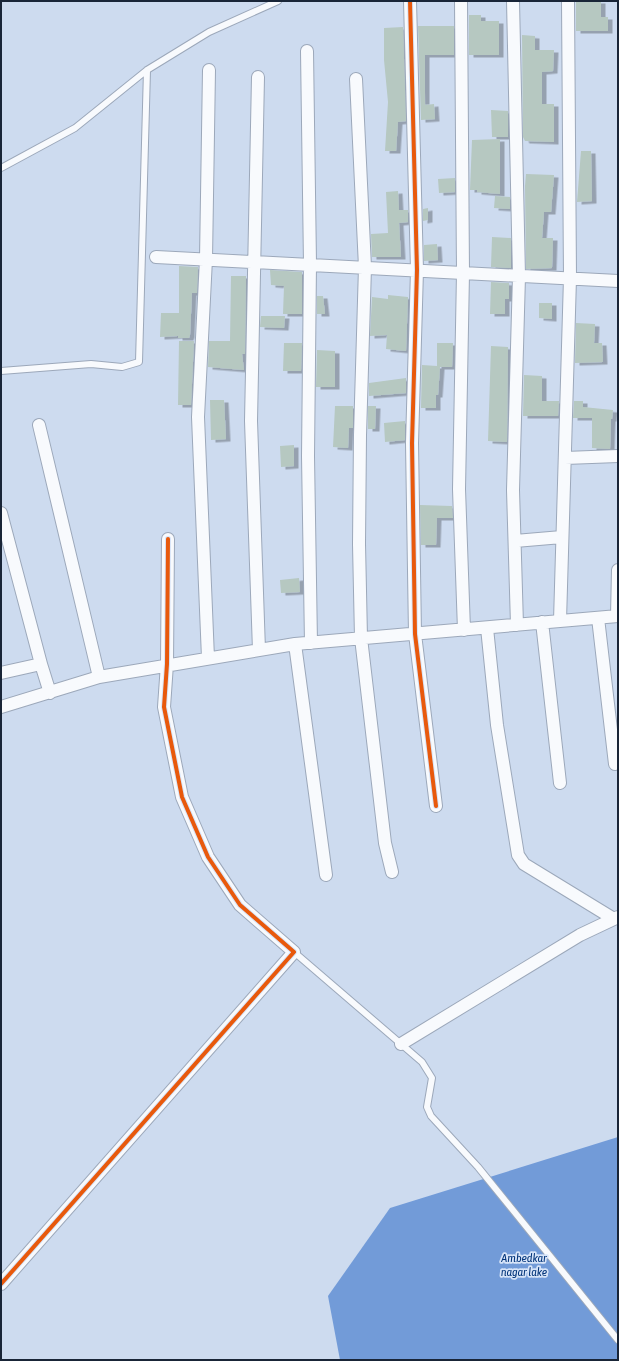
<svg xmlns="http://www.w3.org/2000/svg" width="619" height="1361" viewBox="0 0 619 1361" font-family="'Asap Condensed',sans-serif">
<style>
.water{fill:#729bd8}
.building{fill:#b6c8c1;filter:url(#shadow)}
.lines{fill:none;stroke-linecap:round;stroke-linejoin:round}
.service-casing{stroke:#9ca8ba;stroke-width:8}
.minor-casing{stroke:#9ca8ba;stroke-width:14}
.service{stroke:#f8fafd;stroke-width:6}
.minor{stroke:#f8fafd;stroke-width:12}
.cycleway-casing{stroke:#d7e4f8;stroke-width:6}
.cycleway{stroke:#e8590c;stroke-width:4}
.labels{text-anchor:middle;stroke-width:3.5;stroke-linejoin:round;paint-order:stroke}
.water-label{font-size:12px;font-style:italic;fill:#003379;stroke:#d7e4f8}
</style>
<defs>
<filter id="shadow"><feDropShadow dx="4.5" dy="2.5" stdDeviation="0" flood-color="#0004"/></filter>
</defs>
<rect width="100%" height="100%" fill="#cddbef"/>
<path class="water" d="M618,1137V1360H340L328,1296L390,1208Z"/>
<path class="building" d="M576,1H601V17H608V31H576Z
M469,15H481V21H499V55H469Z
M418,26H454V55H425V105L434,104L435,119L421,120Z
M403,27L406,121L398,122L396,151H385L388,102L384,60V28Z
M522,35L535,36V50H554L553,71L542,72V104H554V142L527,141H525L523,137Z
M491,110L508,111V137H492Z
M500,139V194L477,192V190H470L472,140Z
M581,151H591L592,201L577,202Z
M526,174L554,175L551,212H544L542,238H553L552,268L526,269L525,186Z
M455,178V192L439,193L438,179Z
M398,191L399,210H408V222L399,223L401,257H372L371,234L388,233L386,192Z
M495,196L510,197V209L494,208Z
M428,208V220L423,221V209Z
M492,237L511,238V268L491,267Z
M437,244L438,260L424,261V245Z
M179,266L198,267L197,293H192L190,335L189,338H178V336L160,337L161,313H179Z
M270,270L302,272V314H283L284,286L271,285Z
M231,276H246L245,354H242L244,370L208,367L209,341H230Z
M491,282L509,283V299H505V314H490Z
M388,295L408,297L406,351L386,349L387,335L370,336L372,297L388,299Z
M317,296H323L325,314H317Z
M539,303H552V319L539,318Z
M261,316H285L284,328L260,327Z
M576,323L595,324L594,343H602L603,362L575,363Z
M179,341H194L191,405H178Z
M284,343H302L301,371H283Z
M437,343H453L452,367H440L438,395H436V408H421L422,365L437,366Z
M491,346L508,347L507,442L488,441Z
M317,350L335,351V387H316Z
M524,375L542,376V401H559L558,416H523Z
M406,378V393L369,396V383Z
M210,400H224L226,439L211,440Z
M574,401H583V407L613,410L612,419H611L610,449L592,448V418H573Z
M335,406H353V428H349L348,448L333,447Z
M368,406H376L375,429H368Z
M405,421V440L385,442L384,423Z
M294,445V466L281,467L280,446Z
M420,505L452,506L453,518H437L436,545H421Z
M299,578L300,592L281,593L280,580Z"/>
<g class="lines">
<g class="service-casing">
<path id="service" d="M1,168L75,128L147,70L209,32L278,1
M1,371L91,364L122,367L139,362L147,70
M294,952L422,1062L432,1078L427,1107L431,1116L478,1167L618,1340"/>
</g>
<g class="minor-casing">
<path id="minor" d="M410,1L417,270L412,443L415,634L436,806
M461,1L463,273L459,489L464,630
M513,1L519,276L513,490L517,625
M307,51L310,264L308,456L311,643
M258,77L251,421L259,650
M356,79L365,267L360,435L359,544L361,638L385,843L392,872
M156,257L618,281
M39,425L99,677
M565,458L618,456
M1,513L41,664
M515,541L562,537
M617,616L618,570
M598,618L615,764
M560,621L570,278L568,1
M542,622L560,783
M487,628L497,725L518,855L524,864L614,919
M295,644L326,875
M208,658L198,417L206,259L209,70
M1,673L41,664L50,693
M1,707L99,677L295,644L618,616
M401,1044L580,935L618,917
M1,1284L294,952L240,905L208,857L182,797L164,707L167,664L168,539"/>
</g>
<use href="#service" class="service"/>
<use href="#minor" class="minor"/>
<g class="cycleway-casing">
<path id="cycleway" d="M410,1L417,270L412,443L415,634L436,806
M1,1284L294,952L240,905L208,857L182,797L164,707L167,664L168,539"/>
</g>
<use href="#cycleway" class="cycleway"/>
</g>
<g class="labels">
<g class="water-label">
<text x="524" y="1262">Ambedkar<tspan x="524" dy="14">nagar lake</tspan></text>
</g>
</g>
<rect width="619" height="1361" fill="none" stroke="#192537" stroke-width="4"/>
</svg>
